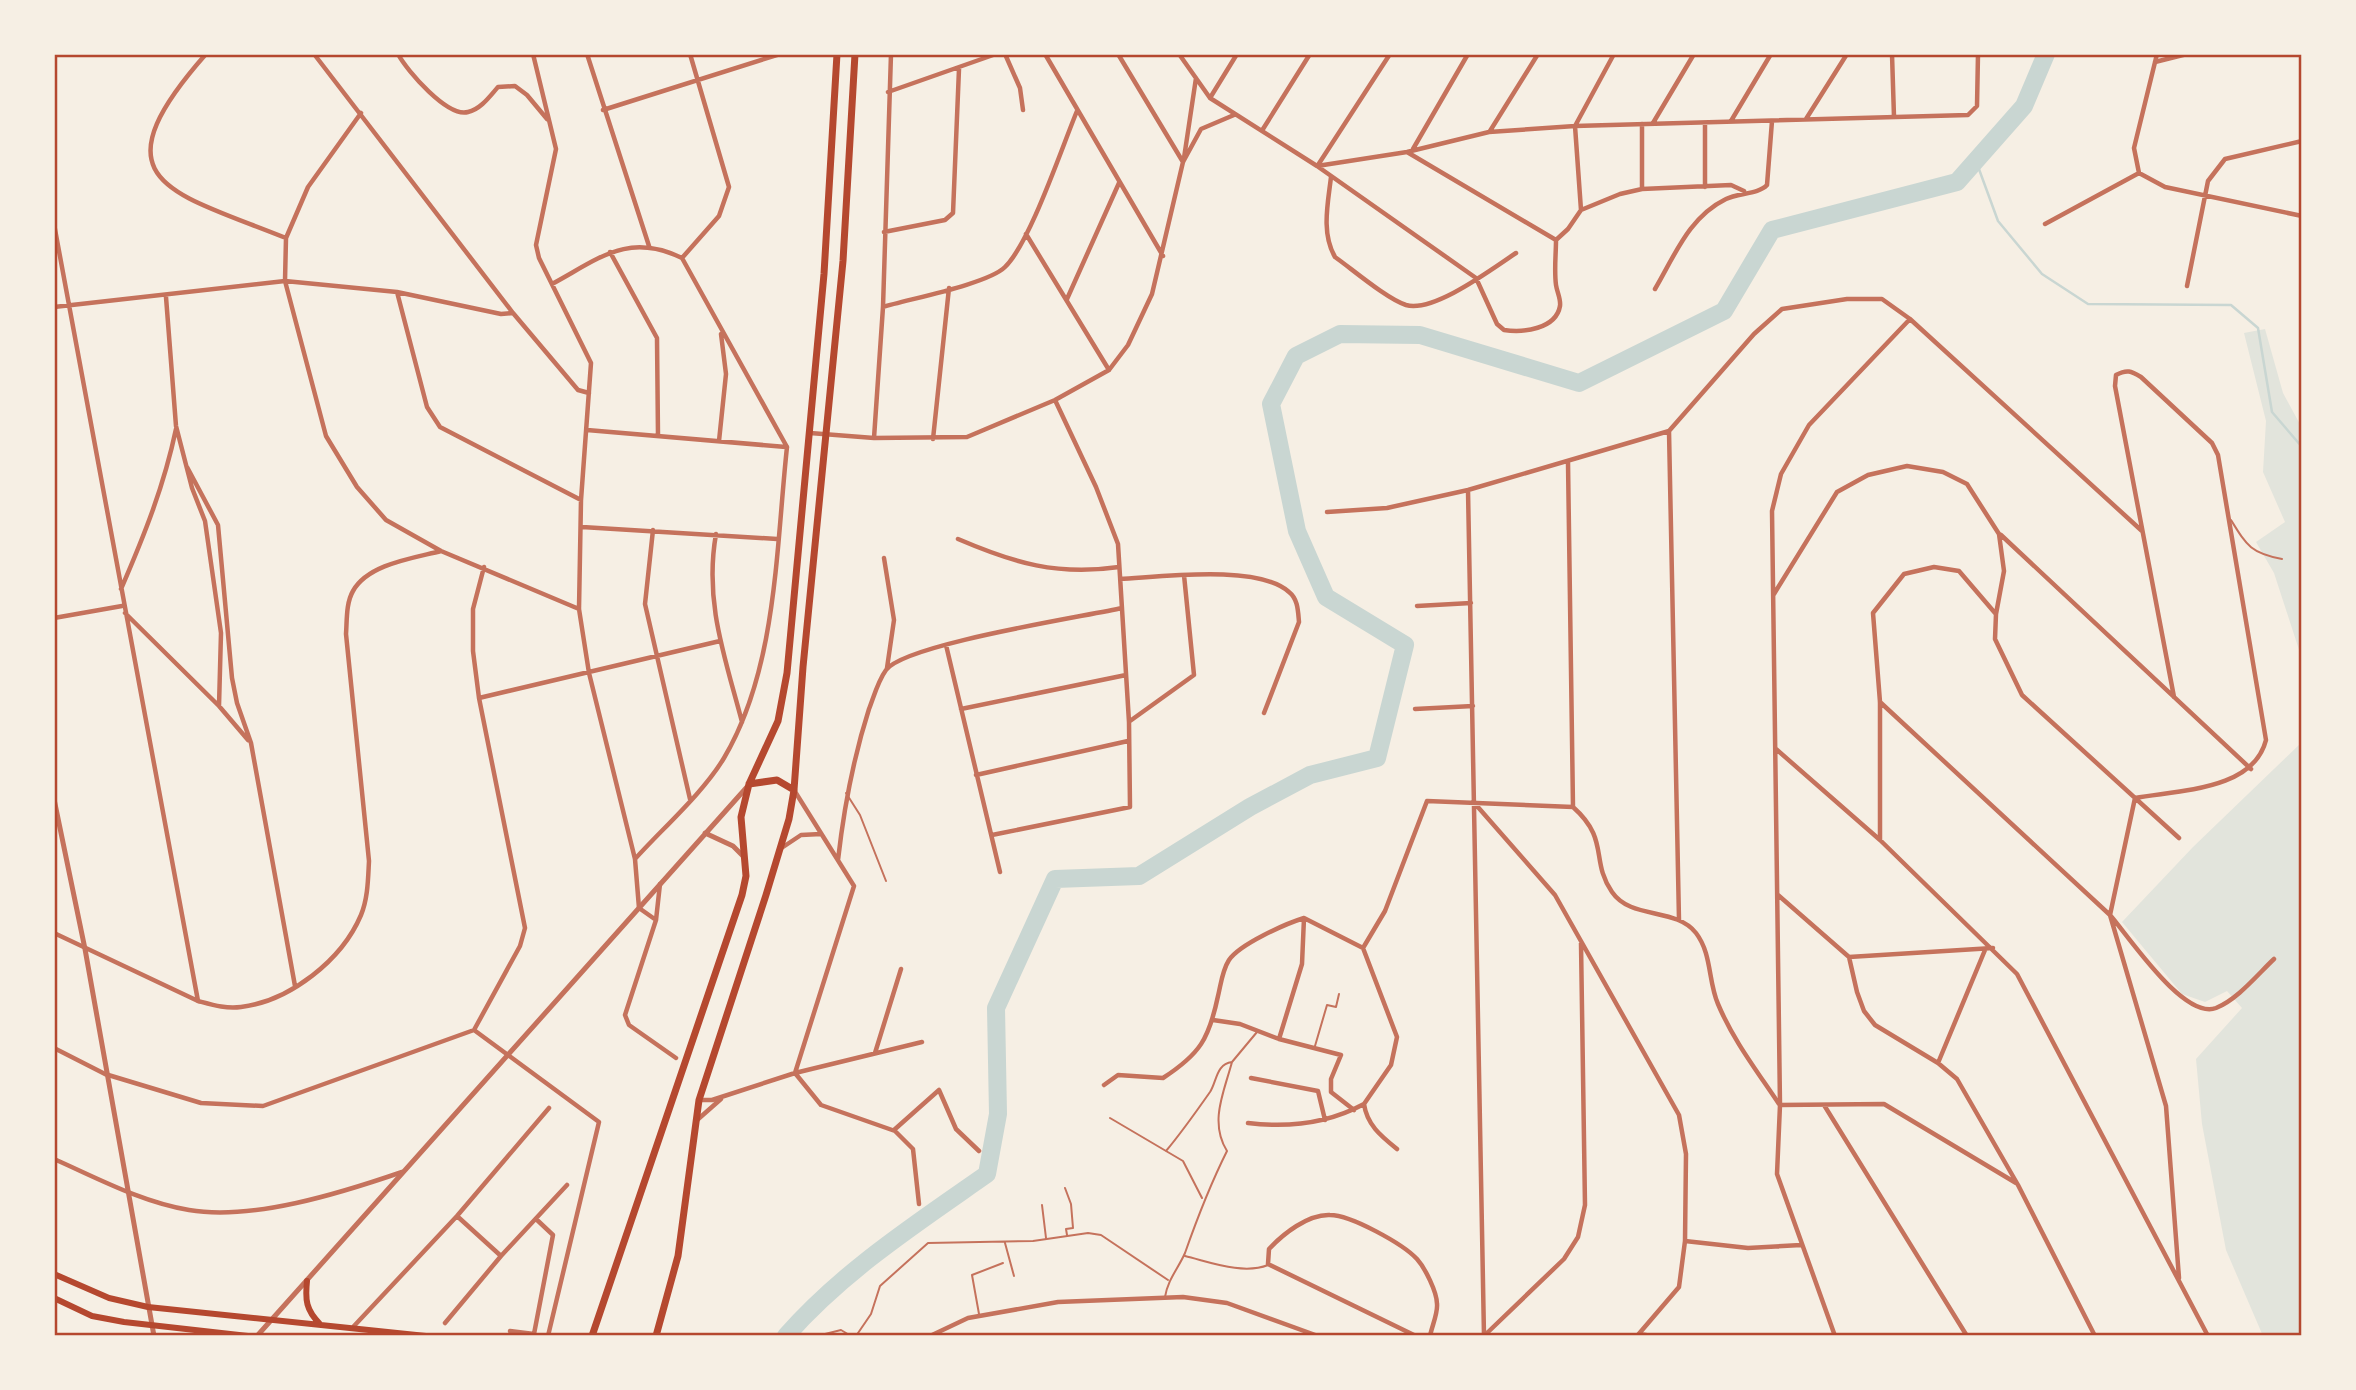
<svg xmlns="http://www.w3.org/2000/svg" width="2356" height="1390" viewBox="0 0 2356 1390" font-family="Poppins,sans-serif">
<style>
.green{fill:#e2e4dc}
.lines{fill:none;stroke-linecap:round;stroke-linejoin:round}
.stream{stroke:#c9d6d2;stroke-width:2.5}
.river{stroke:#c9d6d2;stroke-width:18}
.service{stroke:#c5725c;stroke-width:2}
.minor{stroke:#c5725c;stroke-width:4.5}
.tertiary{stroke:#c5725c;stroke-width:5}
.secondary{stroke:#b5482f;stroke-width:6}
.trunk{stroke:#b5482f;stroke-width:7}
.neatline{fill:none;stroke:#b5482f;stroke-width:2.5}
</style>
<rect width="100%" height="100%" fill="#f6efe4"/>
<path class="green" d="M2265,329L2283,393L2302,428V659L2274,573L2256,542L2285,522L2263,472L2266,421L2244,333Z
M2302,742V1336H2263L2226,1250L2202,1124L2196,1059L2242,1008L2227,991L2205,1002L2182,994L2122,922L2193,847Z"/>
<g class="lines">
<path class="stream" d="M1976,161L1998,221L2042,274L2088,304L2231,305L2258,328L2272,412L2302,447"/>
<path class="river" d="M786,1336C843,1271 917,1223 987,1174L998,1114L996,1008L1055,879L1139,876L1250,807L1310,775L1377,758L1405,645L1326,597L1297,531L1271,404L1296,356L1340,334L1420,335L1579,383L1724,311L1772,230L1957,182L2024,106L2046,54"/>
<path class="service" d="M2231,520C2247,546 2251,553 2282,559
M846,793L860,815L886,881
M1315,1046L1327,1005L1336,1007L1339,994
M1110,1118L1183,1161L1202,1198
M1166,1151C1182,1132 1196,1112 1210,1092C1217,1081 1216,1064 1232,1062L1257,1032
M1065,1188L1071,1204L1073,1228L1066,1229L1067,1235
M1042,1205L1046,1238
M1005,1243L1014,1276
M1185,1256C1210,1262 1243,1275 1268,1265
M1165,1297C1168,1279 1178,1269 1185,1253C1198,1216 1209,1187 1227,1151C1209,1122 1224,1092 1232,1062
M979,1314L972,1275L1003,1263
M817,1336L841,1330L851,1336
M856,1336L871,1314L880,1286L928,1243L1033,1241L1088,1233L1101,1235L1168,1280"/>
<path class="minor" d="M206,54C93,182 169,191 286,238
M314,54L513,313L578,390L589,393
M398,54C407,71 448,118 468,112C481,109 490,96 498,87L515,86L527,95L547,119
M533,54L556,149L536,245L539,258L591,363L581,500L579,609L589,673L635,859L639,908L656,920
M587,54L649,246
M1005,54L1020,88L1023,110
M1045,54L1163,256
M1118,54L1183,162
M1179,54L1210,98L1317,166L1476,278L1497,324L1504,330C1523,333 1556,329 1560,306C1561,299 1557,292 1556,285C1554,270 1556,255 1556,240
M1892,54L1894,117
M2157,54L2134,148L2139,173L2165,187L2302,216
M2155,62L2187,54
M888,92L996,54
M1210,98L1237,54
M603,110L780,54
M361,113L308,187L286,238L285,281L326,436L357,487L386,520L441,551L579,609
M1806,119L1847,54
M1731,121L1771,54
M1653,123L1694,54
M1642,124V189
M1263,129L1310,54
M1490,131L1538,54
M1413,149L1468,54
M1407,152L1556,240
M1184,158L1196,78
M1318,165L1390,54
M1317,166L1407,152L1489,132L1575,126L1968,115L1977,106L1978,54
M1331,177C1328,203 1321,233 1335,257C1352,269 1387,299 1406,305C1434,313 1493,268 1516,253
M1705,187V123
M1581,210L1575,126L1614,54
M54,224L198,1001
M2045,224L2139,173
M884,232L945,220L953,213L959,69
M1026,234L1109,370
M1556,240L1568,229L1581,210L1620,194L1642,189L1731,185L1744,191
M610,252L657,338L658,436
M682,258L719,216L729,187L690,54
M682,258L787,447
M552,284C600,258 628,232 682,258
M2187,286L2208,181L2225,159L2302,141
M1655,289C1675,255 1689,217 1726,199C1738,193 1759,194 1767,185L1772,121
M397,292L427,407L440,427L581,500
M166,297L176,426L192,488L205,521L221,633L219,706
M1067,299L1119,183
M54,307L285,281L397,292L501,314L513,313
M883,307C909,299 988,284 1005,267C1030,243 1062,147 1077,111
M587,430L786,447
M1669,431L1679,920
M810,433L874,438L967,437L1055,400L1109,370L1128,345L1152,294L1183,162L1201,129L1234,115
M874,438L883,307L891,54
M933,439L949,288
M719,441L726,374L721,334
M1568,462L1573,807
M187,467L218,525L232,678L237,703L251,743L295,986
M1468,490L1484,1336
M1327,512L1387,508L1468,490L1669,431L1754,334L1782,309L1847,299H1882L1910,319L2142,531
M582,527L777,539
M653,530L645,604L690,799
M716,534C704,602 725,657 742,722
M2001,535L2251,769
M958,539C1014,563 1057,576 1119,567
M884,558L894,620L887,668
M1120,579C1160,577 1258,564 1289,592C1298,599 1298,611 1299,622L1264,713
M121,589C144,536 164,486 176,429
M1774,594L1837,492L1868,475L1907,466L1943,472L1967,484L1999,534L2004,571L1996,614L1995,639L2022,695L2179,838
M1417,606L1471,603
M125,613L219,706L248,740
M54,618L122,606
M946,645L1000,872
M2174,697L2115,386L2116,375C2127,369 2131,371 2141,377L2212,443L2218,455L2266,740C2253,791 2178,790 2135,798L2110,915C2130,938 2184,1020 2216,1008C2238,999 2257,975 2274,959
M479,698L720,641
M1880,702L2110,915L2166,1106L2179,1278
M961,709L1126,675
M1415,709L1473,706
M1130,721L1194,675L1184,575
M1776,749L1880,840L2017,974L2208,1336
M976,775L1128,741
M794,790L854,886L795,1073L821,1105L895,1131L913,1149L919,1204
M1477,806L1555,895L1679,1115L1686,1154L1685,1241L1679,1287L1637,1336
M992,835L1130,807L1129,722L1118,544L1096,487L1055,400
M1880,840V702L1873,613L1904,574L1934,567L1959,571L1995,613
M780,849L801,835L821,834
M635,859C663,828 703,793 724,758C777,669 776,548 787,447
M838,860C844,807 853,759 869,709C874,696 878,681 886,670C905,644 1082,617 1122,608
M660,884L656,920L625,1015L629,1025L676,1058
M1778,895L1849,957L1857,992L1864,1011L1875,1025L1938,1063L1957,1079L2018,1185L2095,1336
M54,933L198,1001C213,1005 226,1009 241,1007C290,1001 342,960 361,915C368,898 368,879 369,861L346,634C347,620 346,603 353,591C368,564 414,558 441,551
M1363,948L1385,911L1427,801L1573,807C1610,840 1590,860 1612,892C1631,920 1676,907 1696,933C1712,954 1708,981 1718,1004C1733,1040 1757,1071 1779,1104
M1363,948L1397,1037L1391,1065L1364,1104C1367,1125 1381,1136 1397,1149
M1849,957L1993,948
M1213,1020L1240,1024L1279,1039L1341,1055L1331,1079V1092L1354,1110
M474,1030L599,1122L548,1336
M1279,1039L1302,964L1304,918
M54,1048L105,1074L201,1103L263,1106L474,1030L520,946L525,928L479,698L473,651V609L484,567
M875,1053L901,969
M1938,1063L1985,950
M1251,1078L1318,1091L1325,1120
M1104,1085L1118,1075L1163,1078C1200,1054 1209,1039 1218,996C1221,984 1222,971 1229,960C1240,944 1285,924 1304,918L1363,948
M699,1100H712L795,1073L922,1042
M1780,1105L1884,1104L2016,1183
M1824,1105L1967,1336
M696,1121L721,1099
M1248,1123C1289,1128 1327,1124 1364,1104
M894,1130L939,1090L956,1129L979,1151
M54,1159C97,1178 141,1202 189,1210C252,1221 341,1193 402,1172
M457,1216L501,1256
M1685,1241L1748,1248L1801,1245
M445,1323L501,1256L567,1185
M354,1326L457,1216L549,1108
M510,1331L534,1334L553,1235L536,1219
M1486,1334L1564,1259L1578,1237L1585,1205L1581,943
M1640,1334L1651,1336
M930,1336L968,1318L1058,1302L1183,1297L1227,1303L1318,1336
M1416,1336L1268,1264L1269,1249C1283,1234 1308,1214 1330,1215C1351,1215 1403,1244 1417,1259C1425,1268 1437,1292 1437,1304C1438,1313 1432,1326 1430,1336
M1835,1336L1777,1174L1780,1105L1772,511L1781,474L1809,425L1910,319"/>
<path class="tertiary" d="M54,799L85,949L154,1336
M705,833L733,846L743,856
M257,1336L747,787"/>
<path class="secondary" d="M54,1274L109,1298L148,1307L426,1336
M307,1281C305,1300 306,1310 320,1324
M54,1298L92,1316L124,1322L248,1336"/>
<path class="trunk" d="M749,784L777,780L794,790
M592,1336L742,895L746,876L741,817L749,784L778,721L787,673L824,274L837,54
M656,1336L678,1256L699,1100L766,895L789,819L794,790L803,667L843,261L855,54"/>
</g>
<rect width="2356" height="1390" fill="none" stroke="#f6efe4" stroke-width="112"/>
<rect x="56" y="56" width="2244" height="1278" class="neatline"/>
</svg>
